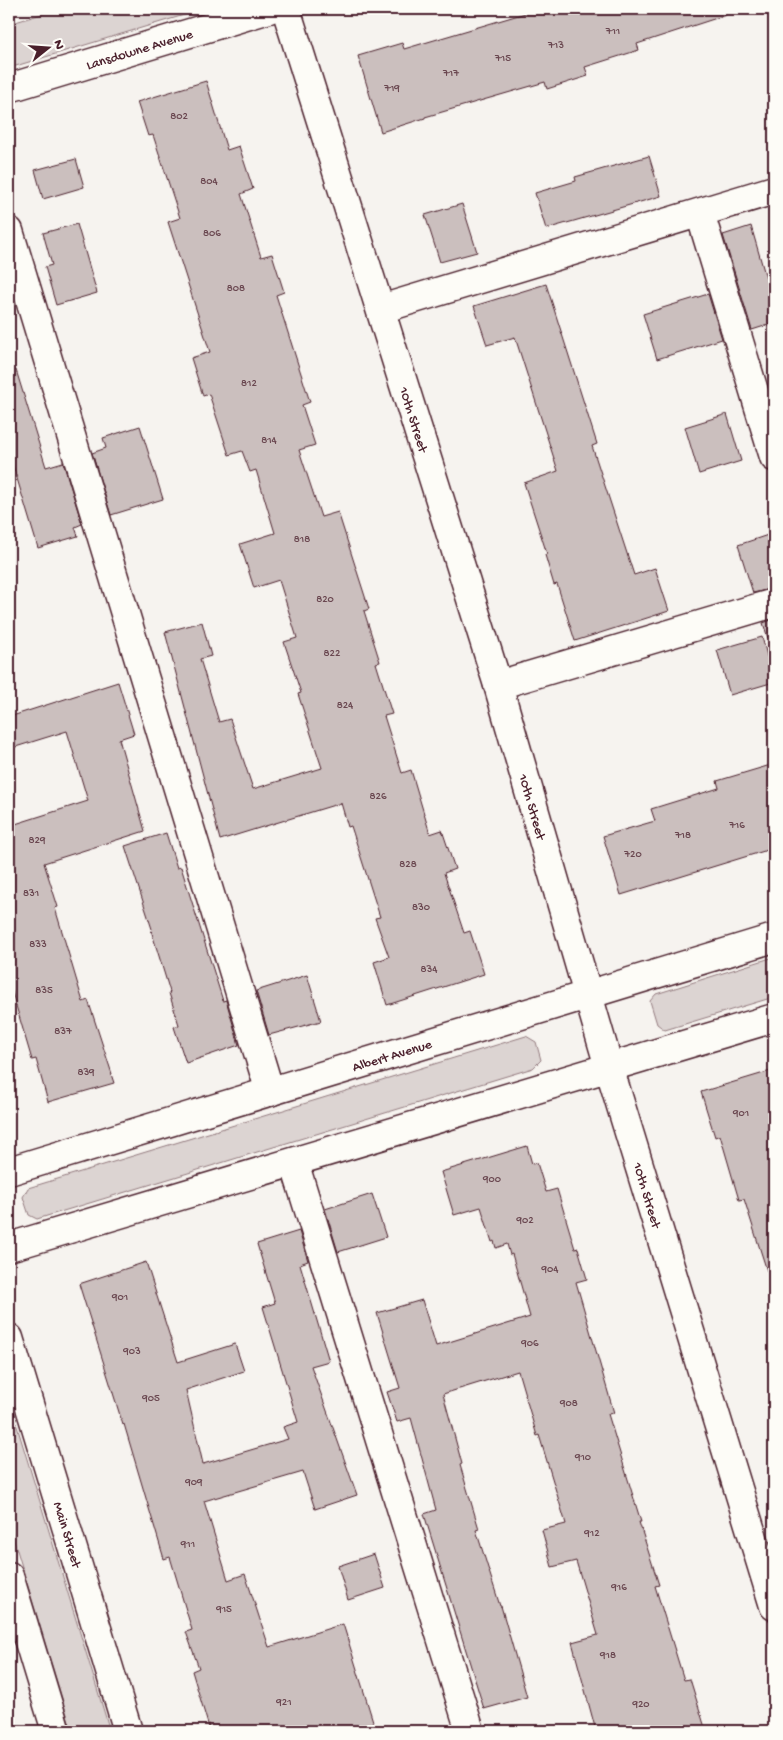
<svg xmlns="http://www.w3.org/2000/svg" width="783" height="1740" viewBox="0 0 783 1740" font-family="'Gochi Hand',sans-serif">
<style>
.green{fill:#dcd4d2;stroke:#937a7e}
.building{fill:#cbbfbe;stroke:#4a1f2b}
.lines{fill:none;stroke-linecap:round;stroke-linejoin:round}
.minor-casing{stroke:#4a1f2b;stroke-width:31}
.minor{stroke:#fdfcf7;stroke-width:28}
.labels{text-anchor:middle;stroke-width:4;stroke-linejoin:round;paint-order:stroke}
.number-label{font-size:11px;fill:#6a4750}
.street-label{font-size:14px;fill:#4a1f2b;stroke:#fdfcf7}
</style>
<rect width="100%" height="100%" fill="#f6f3ef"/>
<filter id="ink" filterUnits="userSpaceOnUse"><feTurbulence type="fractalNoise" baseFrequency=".02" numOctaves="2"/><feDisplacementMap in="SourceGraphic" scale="10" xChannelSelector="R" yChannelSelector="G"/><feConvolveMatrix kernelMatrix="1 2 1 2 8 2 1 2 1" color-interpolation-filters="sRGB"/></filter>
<g filter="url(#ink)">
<path class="green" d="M58,9H204L9,68V24Z
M774,957V997L665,1030L657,1024L650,1001L656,994Z
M526,1036L536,1042L541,1060L533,1068L37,1219L29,1215L23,1197L28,1188Z
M9,1400L110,1731H72L9,1524Z"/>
<path class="building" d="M539,9H725L726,15L637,44L639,50L585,67L588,76L547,89L545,82L425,117V118L381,132L358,56L402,43L404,49Z
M206,81L227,150L239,146L253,189L241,194L261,257L272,254L284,292L276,295L310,402L302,405L315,445L299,450L321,517L338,512L369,609L364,611L380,662L376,663L392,714L384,716L402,773L411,770L430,834L442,830L455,869L444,873L464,933L470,931L484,974L387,1005L374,962L389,957L375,918L380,917L351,826L348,827L341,803L220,840L165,632L202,622L211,656L200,659L219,722L230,719L253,789L322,768L298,694L301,693L284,642L297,638L279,580L254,588L240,544L275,533L256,470L250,472L242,451L229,455L209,394L203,396L191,358L210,352L168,222L180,218L153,135L148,136L137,102Z
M649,156L661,196L546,229L535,193L576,181L575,177Z
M76,159L84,187L43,199L35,170Z
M462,204L477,252L440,262L425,215Z
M77,224L97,293L56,305L45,267L52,265L43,233Z
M751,226L766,278L774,275V323L752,330L723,235Z
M546,284L597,444L592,446L634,575L655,568L669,611L575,641L557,584L554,585L545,555L547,554L524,483L558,471L515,337L487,345L474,306Z
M708,294L722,339L657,359L643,314Z
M16,370L46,467L63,462L82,524L75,527L78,536L38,548L9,452V371Z
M727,414L741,461L699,474L685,427Z
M140,426L163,499L111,515L92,453L106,448L103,438Z
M768,535L774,556V588L753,593L738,545Z
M774,619V637L768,638L763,623Z
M762,637L774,682L730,695L717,650Z
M118,682L134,734L119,739L145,831L44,863L58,907L55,908L83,1002L88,1000L112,1074H111L114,1083L48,1102L36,1059L32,1060L9,982V826L88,801L67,731L9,749V717Z
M774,764V848L621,895L603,836L655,821L651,809L719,788L717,781Z
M166,833L177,868L181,867L223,1001L226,1000L239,1045L186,1063L174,1027L179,1025L169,993L170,992L151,930L152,929L125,846Z
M307,975L321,1021L269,1035L256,991Z
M774,1070V1270L767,1271L744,1199L739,1200L720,1135L715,1137L701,1092Z
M527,1146L532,1164L537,1163L546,1192L557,1189L575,1249L578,1248L587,1279L576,1282L614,1413L608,1414L641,1522H639L659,1585L655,1586L684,1680L690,1679L706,1731H596L572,1642L598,1635L576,1561L552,1567L542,1530L566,1524L539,1435L537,1436L518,1371L443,1394L462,1464L460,1465L479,1529L476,1530L500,1606H501L527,1697L484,1709L424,1514L436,1510L411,1418L397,1422L387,1392L400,1388L377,1313L422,1300L436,1346L530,1317L512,1254L510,1255L507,1244L496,1248L494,1241L492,1242L481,1207L454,1215L441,1172Z
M372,1194L386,1237L338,1252L325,1209Z
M299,1231L308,1261L300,1264L329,1361L311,1366L357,1495L315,1509L303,1472L204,1501L228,1580L245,1574L269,1647L343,1624L376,1731H210L192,1671L199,1668L186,1632L192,1630L170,1557L164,1559L124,1424L123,1425L79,1284L146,1262L178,1362L235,1344L244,1371L186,1390L203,1464L288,1439L283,1427L298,1422L263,1307L275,1303L257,1244Z
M374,1554L385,1588L348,1600L338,1566Z"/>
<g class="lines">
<g class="minor-casing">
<g id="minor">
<path id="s1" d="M286,9L498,685L609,1067L774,1606"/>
<path id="s2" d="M9,88L269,9"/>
<path d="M700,213L774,457"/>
<path d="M9,231L270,1092"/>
<path d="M381,309L774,190"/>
<path d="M498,685L774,603"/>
<path d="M294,1162L470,1731"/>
<path id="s3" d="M9,1171L774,938"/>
<path d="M9,1247L774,1018"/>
<path id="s4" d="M9,1338L128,1731"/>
<path d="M9,1576L56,1731"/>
</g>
</g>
<use href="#minor" class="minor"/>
</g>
</g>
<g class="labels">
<g class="number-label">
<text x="613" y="34">711</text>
<text x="556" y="48">713</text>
<text x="503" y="61">715</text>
<text x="451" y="76">717</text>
<text x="392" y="91">719</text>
<text x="179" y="119">802</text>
<text x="209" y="184">804</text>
<text x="212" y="236">806</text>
<text x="236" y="291">808</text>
<text x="249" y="386">812</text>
<text x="269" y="443">814</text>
<text x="302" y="542">818</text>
<text x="325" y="602">820</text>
<text x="332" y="656">822</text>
<text x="345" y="708">824</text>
<text x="378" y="799">826</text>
<text x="737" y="828">716</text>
<text x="683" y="838">718</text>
<text x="37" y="843">829</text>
<text x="633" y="857">720</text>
<text x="408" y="867">828</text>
<text x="31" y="896">831</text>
<text x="421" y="910">830</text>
<text x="38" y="947">833</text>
<text x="429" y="972">834</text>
<text x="44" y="993">835</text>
<text x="63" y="1034">837</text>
<text x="86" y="1075">839</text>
<text x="741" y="1116">901</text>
<text x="492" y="1182">900</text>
<text x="525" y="1223">902</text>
<text x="550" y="1272">904</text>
<text x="120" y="1300">901</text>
<text x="530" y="1346">906</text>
<text x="132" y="1354">903</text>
<text x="151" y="1401">905</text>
<text x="569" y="1406">908</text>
<text x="583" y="1460">910</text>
<text x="194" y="1485">909</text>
<text x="592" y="1536">912</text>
<text x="188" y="1547">911</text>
<text x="619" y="1590">916</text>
<text x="224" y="1612">915</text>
<text x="608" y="1658">918</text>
<text x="284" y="1705">921</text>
<text x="641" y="1707">920</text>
</g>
<g class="street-label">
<text dy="5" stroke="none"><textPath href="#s2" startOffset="136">Lansdowne Avenue</textPath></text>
<text dy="5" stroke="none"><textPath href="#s1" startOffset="430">10th Street</textPath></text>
<text dy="5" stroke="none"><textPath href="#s1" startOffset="835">10th Street</textPath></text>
<text dy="5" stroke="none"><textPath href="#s3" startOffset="400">Albert Avenue</textPath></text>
<text dy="5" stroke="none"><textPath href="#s1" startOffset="1240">10th Street</textPath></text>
<text dy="5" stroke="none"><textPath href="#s4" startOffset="205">Main Street</textPath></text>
</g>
</g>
<rect width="783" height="1740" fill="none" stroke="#fdfcf7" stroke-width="30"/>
<rect x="15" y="15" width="753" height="1710" fill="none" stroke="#4a1f2b" stroke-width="2" filter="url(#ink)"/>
<g transform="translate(48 48) rotate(73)" stroke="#fdfcf7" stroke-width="4" paint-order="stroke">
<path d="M0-4L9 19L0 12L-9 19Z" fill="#4a1f2b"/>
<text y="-8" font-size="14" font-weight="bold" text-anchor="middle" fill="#4a1f2b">N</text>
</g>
</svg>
